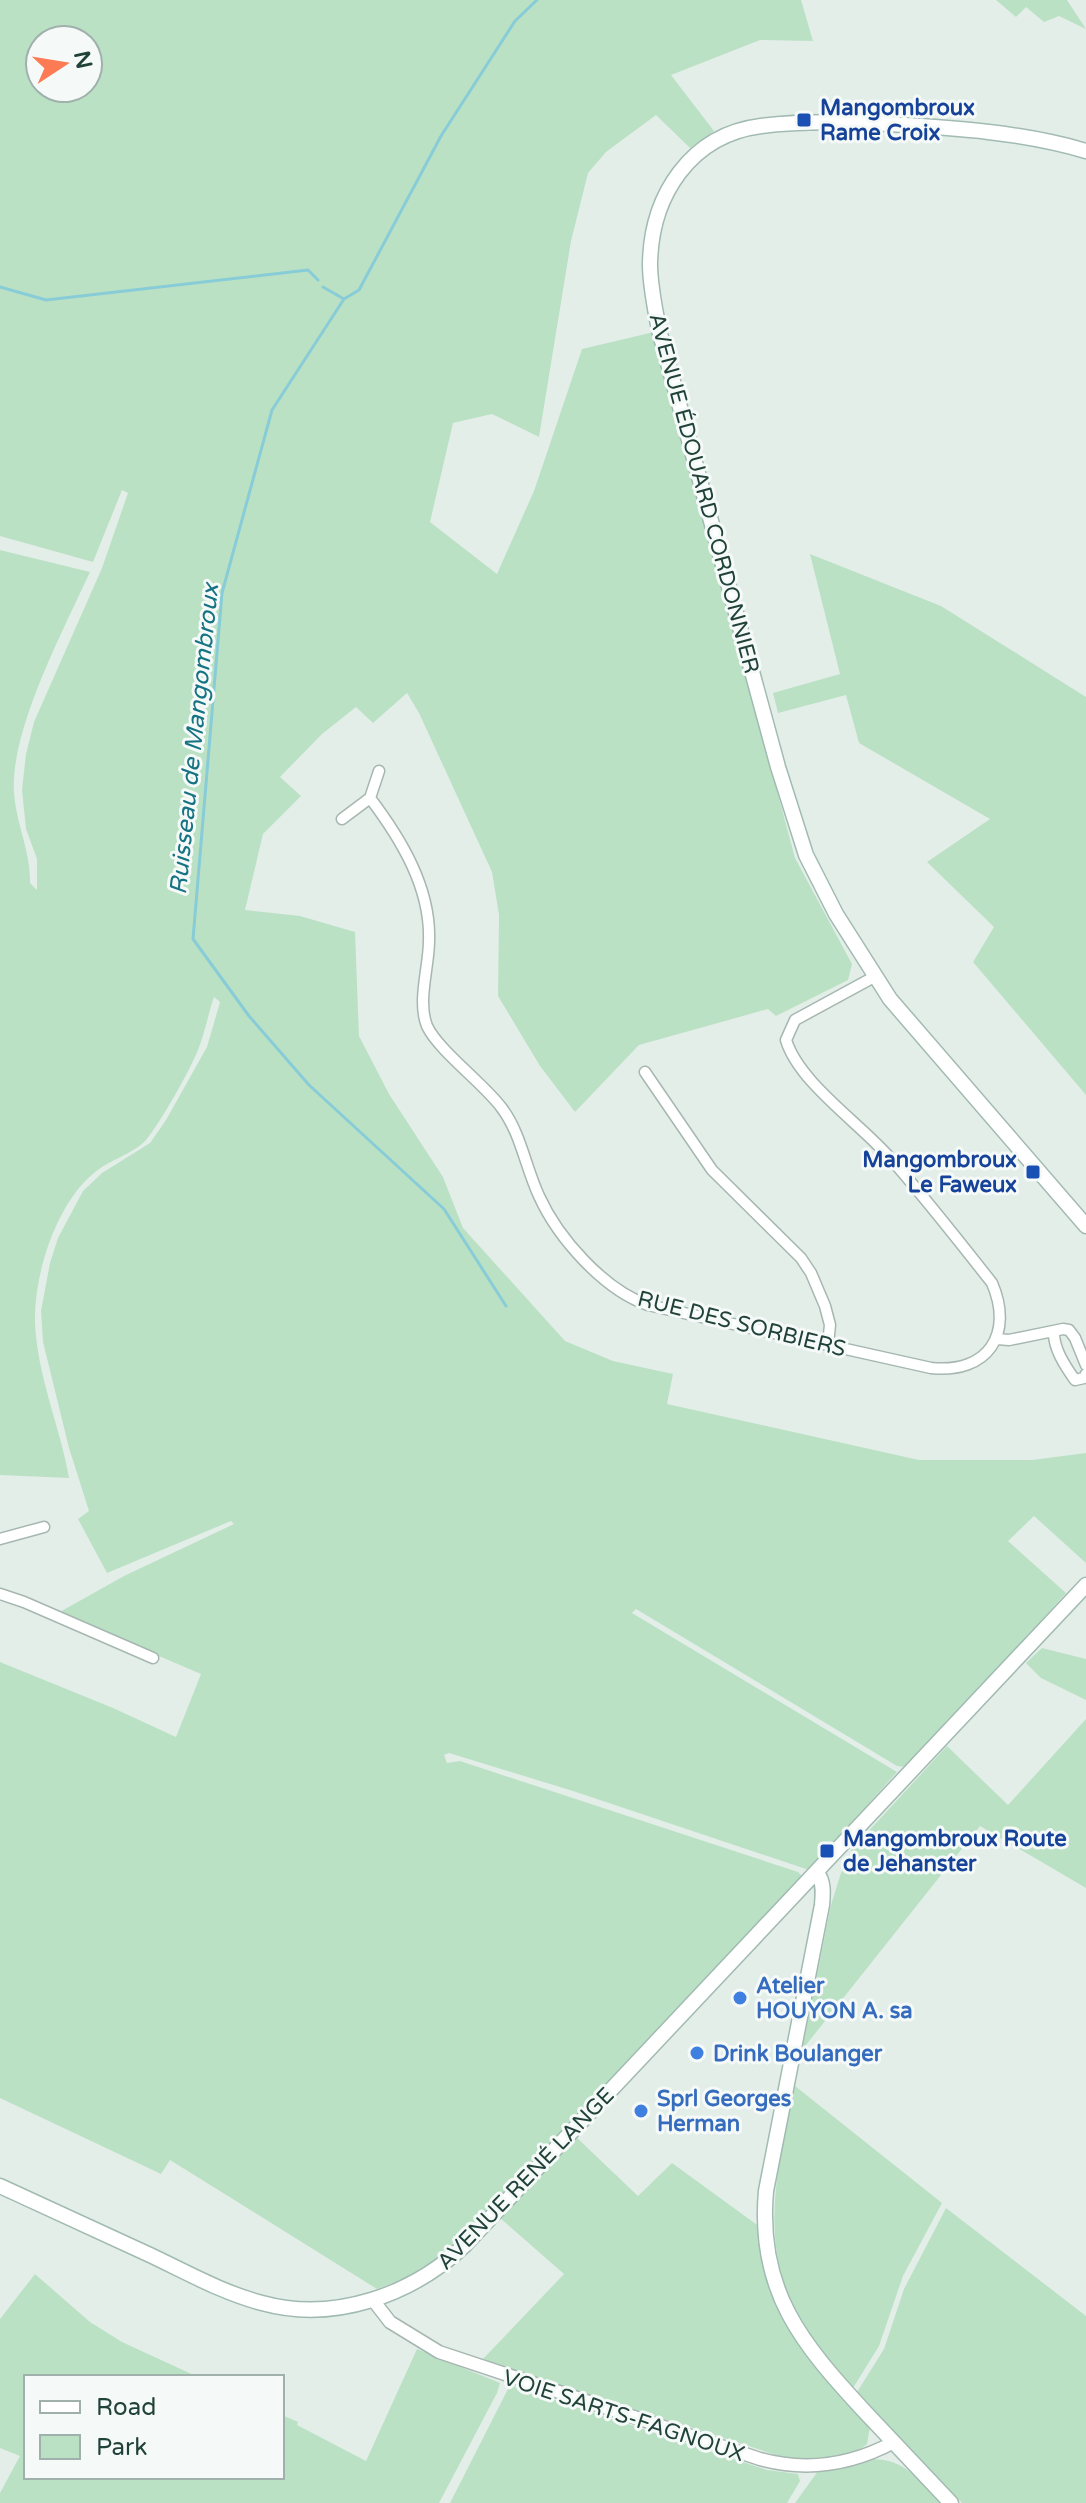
<svg xmlns="http://www.w3.org/2000/svg" width="1086" height="2503" viewBox="0 0 1086 2503" font-family="'Varela Round',sans-serif">
<style>
.green{fill:#bbe1c5;fill-rule:evenodd}
.lines{fill:none;stroke-linecap:round;stroke-linejoin:round}
.stream{stroke:#88ccd7;stroke-width:3}
.minor-casing{stroke:#a6b7b1;stroke-width:13}
.tertiary-casing{stroke:#a6b7b1;stroke-width:15}
.secondary-casing{stroke:#a1bbb2;stroke-width:17}
.minor{stroke:#fff;stroke-width:10}
.tertiary{stroke:#fff;stroke-width:12}
.secondary{stroke:#fff;stroke-width:14}
.transit-dot{fill:#1a4fb4;stroke:#f5faf8;stroke-width:3}
.shop-dot{fill:#3f7fe0;stroke:#f5faf8;stroke-width:3}
.labels{text-anchor:middle;stroke-width:6;stroke-linejoin:round;paint-order:stroke}
.transit-label{font-size:22px;font-weight:bold;fill:#164399;stroke:#f5faf8;text-anchor:start}
.street-label{font-size:22px;fill:#214239;stroke:#f5faf8}
.shop-label{font-size:22px;font-weight:bold;fill:#366cbe;stroke:#f5faf8;text-anchor:start}
.water-label{font-size:24px;font-style:italic;fill:#167383;stroke:#f5faf8}
</style>
<rect width="100%" height="100%" fill="#e4eee9"/>
<path class="green" d="M0,0H801L813,41L760,40L671,75L714,131L690,148L656,115L606,152L588,173L571,241L539,437L492,414L453,423L430,522L497,574L534,491L582,349L654,332L795,858L852,964L848,980L776,1016L768,1009L639,1045L575,1112L540,1066L498,996L499,915L492,872L419,713L407,693L373,723L356,707L322,734L280,777L301,796L263,834L245,910L300,916L355,932L359,1036L389,1094L443,1177L463,1228L565,1341L613,1361L673,1374L667,1404L919,1460H1032L1086,1453V1563L1034,1516L1008,1541L1066,1593L997,1670L905,1767L897,1766L636,1609L632,1613L897,1772L809,1870L573,1791L449,1753L444,1755L447,1763L460,1761L798,1872L803,1877L611,2078L567,2128L443,2255L405,2278L377,2289L170,2160L161,2174L0,2098V1662L113,1708L176,1737L201,1674L58,1613L124,1576L234,1524L231,1521L107,1573L78,1519L89,1511L69,1448L43,1342L41,1311L50,1263L58,1238L83,1191L102,1173L150,1143L166,1120L207,1047L220,1002L214,997C208,1014 205,1033 198,1050C188,1074 162,1120 146,1140C133,1154 109,1160 94,1173C56,1204 34,1274 35,1322C37,1376 60,1426 69,1478L0,1475V550L90,572C64,629 10,730 14,792C16,824 31,852 30,883L37,890V859L26,829L22,790L26,754L34,722L102,568L128,493L122,490L93,562L0,536ZM40,40H88V88H40Z
M996,0H1067L1086,29L1059,16L1044,22L1026,7L1016,17Z
M810,554L941,606L1086,697V1095L973,962L994,927L927,862L990,819L859,743L846,695L778,713L773,693L840,674Z
M1042,1648L1086,1659V1700L1041,1678L1026,1663Z
M1086,1719V1888L980,1826L802,2050L831,1905L841,1873L852,1849L947,1746L1008,1805Z
M795,2086L942,2203L903,2276L879,2346L853,2388C836,2368 817,2348 803,2325C756,2245 777,2170 795,2086Z
M574,2135L638,2196L672,2163L760,2227L767,2274L870,2427L867,2444C842,2465 805,2462 776,2455L482,2360L564,2274L499,2217Z
M946,2208L1086,2316V2503H962L857,2392L884,2349L904,2289Z
M35,2274L90,2322L122,2342L198,2377H26V2477H282V2415L298,2422L297,2425L366,2461L417,2349L500,2383L497,2393L439,2503H0V2493L20,2456L0,2448V2319Z
M510,2385L767,2470L798,2474L800,2481L787,2503H450Z
M869,2459C905,2458 918,2479 940,2503H795L818,2471Z"/>
<g class="lines">
<path class="stream" d="M0,287L46,300L308,270L318,280
M323,287L344,299
M506,1306L444,1209L309,1085L249,1016L193,939L222,593L272,410L344,299L359,290L441,136L515,21L537,0"/>
<g class="minor-casing">
<path id="minor" d="M370,798C401,839 431,888 429,941C429,967 417,1001 427,1026C438,1050 483,1083 501,1107C521,1133 525,1166 539,1196C558,1238 604,1290 648,1305L931,1368C988,1374 1014,1334 992,1283C959,1241 926,1199 891,1159C861,1124 799,1083 786,1040L795,1020L874,977
M342,819L370,798L379,771
M645,1072L712,1170L801,1258L811,1273L825,1306L830,1325L828,1344
M1054,1331C1053,1348 1065,1366 1075,1380L1084,1378L1086,1374
M997,1339L1009,1340L1063,1329L1069,1330L1075,1338L1086,1365
M0,1539L44,1527
M0,1594L24,1602L153,1658"/>
</g>
<g class="tertiary-casing">
<path id="tertiary" d="M373,2300L390,2322L439,2352L760,2459C807,2472 851,2465 894,2442"/>
</g>
<g class="secondary-casing">
<path id="secondary" d="M1086,151C1022,132 954,128 888,124C850,122 799,121 761,126C690,135 651,196 650,264C650,286 655,308 659,330L778,767L806,855L836,914L890,999L1086,1226
M817,1873C824,1881 823,1894 822,1905L766,2191C757,2291 802,2344 866,2413C894,2443 923,2473 951,2503
M0,2186C50,2209 100,2232 150,2255C186,2272 223,2293 262,2303C334,2323 412,2295 465,2245L1086,1585"/>
</g>
<use href="#minor" class="minor"/>
<use href="#tertiary" class="tertiary"/>
<use href="#secondary" class="secondary"/>
</g>
<g class="transit-dot">
<rect x="796" y="112" width="16" height="16" rx="4"/>
<rect x="1025" y="1164" width="16" height="16" rx="4"/>
<rect x="819" y="1843" width="16" height="16" rx="4"/>
</g>
<g class="shop-dot">
<circle cx="740" cy="1998" r="8"/>
<circle cx="697" cy="2053" r="8"/>
<circle cx="641" cy="2111" r="8"/>
</g>
<g class="labels">
<g class="transit-label">
<text x="820" y="115">Mangombroux<tspan x="820" dy="25">Rame Croix</tspan></text>
<text x="1017" y="1167" text-anchor="end">Mangombroux<tspan x="1017" dy="25">Le Faweux</tspan></text>
<text x="843" y="1846">Mangombroux Route<tspan x="843" dy="25">de Jehanster</tspan></text>
</g>
<g class="street-label">
<text transform="translate(705 493) rotate(75)" y="8">AVENUE ÉDOUARD CORDONNIER</text>
<text transform="translate(742 1323) rotate(14)" y="8">RUE DES SORBIERS</text>
<text transform="translate(525 2178) rotate(-46)" y="8">AVENUE RENÉ LANGE</text>
<text transform="translate(624 2415) rotate(18)" y="8">VOIE SARTS-FAGNOUX</text>
</g>
<g class="shop-label">
<text x="756" y="1993">Atelier<tspan x="756" dy="25">HOUYON A. sa</tspan></text>
<text x="713" y="2061">Drink Boulanger</text>
<text x="657" y="2106">Sprl Georges<tspan x="657" dy="25">Herman</tspan></text>
</g>
<g class="water-label">
<text transform="translate(194 739) rotate(-84)" y="8">Ruisseau de Mangombroux</text>
</g>
</g>
<rect x="24" y="2375" width="260" height="104" fill="#f5faf8" stroke="#a0b0ac" stroke-width="2"/>
<rect x="40" y="2401" width="40" height="12" fill="#ffffff" stroke="#a0b0ac" stroke-width="2"/>
<text x="96" y="2415" font-size="24" fill="#214239">Road</text>
<rect x="40" y="2435" width="40" height="24" fill="#bbe1c5" stroke="#a0b0ac" stroke-width="2"/>
<text x="96" y="2455" font-size="24" fill="#214239">Park</text>
<g transform="translate(64 64) rotate(78)"><circle r="38" fill="#f5faf8" stroke="#a0b0ac" stroke-width="2"/>
<path d="M0-6L14 30L0 20L-14 30Z" fill="#fc7a54"/>
<text y="-12" font-size="22" font-weight="bold" text-anchor="middle" fill="#214239">N</text>
</g>
</svg>
